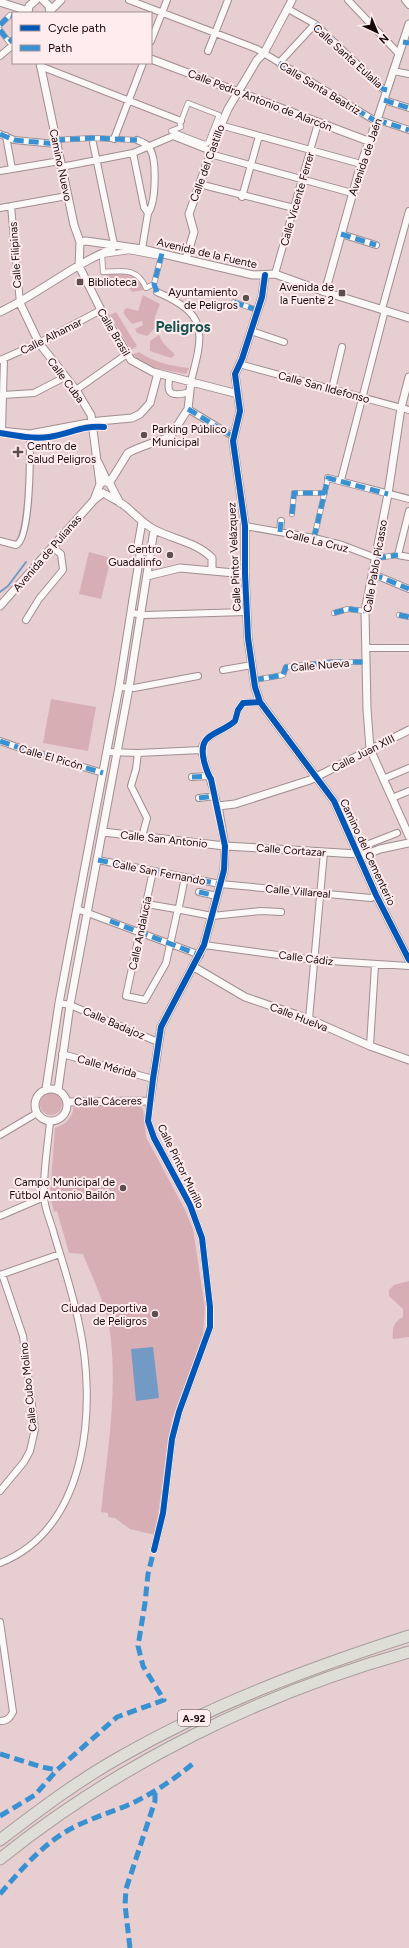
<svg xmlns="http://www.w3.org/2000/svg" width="409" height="1948" viewBox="0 0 409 1948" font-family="Figtree,sans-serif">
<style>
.green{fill:#d7aeb4}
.water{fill:#739ac5}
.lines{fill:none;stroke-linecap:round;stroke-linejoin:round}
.stream{stroke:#739ac5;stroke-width:2}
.pedestrian-casing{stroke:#a08e91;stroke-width:6}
.minor-casing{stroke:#a08e91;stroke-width:8}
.tertiary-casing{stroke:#a08e91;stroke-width:9}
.motorway-casing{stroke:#a69e97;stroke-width:13}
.pedestrian{stroke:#fbf8f8;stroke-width:4.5}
.minor{stroke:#fbf8f8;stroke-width:6}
.tertiary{stroke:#fbf8f8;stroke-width:7}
.motorway{stroke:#deddd6;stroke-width:11}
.quiet{stroke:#3991d2;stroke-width:5;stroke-dasharray:10 5;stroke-linecap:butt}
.cycleway-casing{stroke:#ffecee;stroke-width:8}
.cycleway{stroke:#0057b8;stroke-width:6}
.poi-dot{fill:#5f4e50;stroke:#ffecee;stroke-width:1.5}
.labels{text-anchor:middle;stroke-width:4;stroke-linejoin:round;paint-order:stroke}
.shield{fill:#ffecee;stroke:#5d4d4f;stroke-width:1}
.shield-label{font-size:10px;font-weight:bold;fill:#17090b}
.street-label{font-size:11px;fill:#17090b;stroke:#ffecee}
.poi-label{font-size:11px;fill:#17090b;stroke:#ffecee;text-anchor:end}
.district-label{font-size:15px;font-weight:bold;fill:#17534f;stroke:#ffecee}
</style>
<rect width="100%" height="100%" fill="#e6ced1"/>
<path class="green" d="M108,274H132L143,286L144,290L132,292L126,283L108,282L105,278Z
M143,295L160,304L155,317L156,327L147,336L137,333L135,329L143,325L142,321L132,324L124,314V310L127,308L138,311Z
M116,312L137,346L131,350L110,315Z
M159,335C163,345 169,348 175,355L171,358L150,351V341Z
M139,352C153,362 171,366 189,368L186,374L150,367L132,355Z
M89,552L111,558L101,599L79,594Z
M51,699L96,707L88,751L43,743Z
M40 1104a11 11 0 1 1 22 0a11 11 0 1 1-22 0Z
M138,1104L143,1109L146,1137L185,1210L193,1229L205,1308L203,1336L172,1419L155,1535L130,1529L115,1518L108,1517V1513L101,1512C107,1453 118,1392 110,1332C106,1305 93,1279 83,1254L69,1253L57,1211L54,1212L50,1195L55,1128C67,1124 73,1117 74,1105Z
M409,1281V1337L393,1339C392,1329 393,1322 403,1317V1309L389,1296V1290L394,1285Z"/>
<path class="water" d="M153,1347L159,1398L136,1401L131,1349Z"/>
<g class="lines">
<path class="stream" d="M0,592L8,586L26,562"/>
<g class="pedestrian-casing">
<path id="pedestrian" d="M0,25L10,15L13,16
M0,30L9,42L13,39
M188,103L219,115L208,143L205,144L171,131L181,127L180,124Z
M55,140L92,138L137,140
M129,251L161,257L154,284L146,288C137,267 122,271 103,272L102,255Z
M234,302L257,310
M292,514L294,493H325
M314,538L328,478
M376,558L398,555
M334,613L348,609L365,611
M399,615L409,617
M254,680L283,675L286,667L334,662H366"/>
</g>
<g class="minor-casing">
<path id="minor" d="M129,0L257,49L377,122
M348,0L399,54
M405,0L409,5
M288,9L315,24L383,89L387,90
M151,41L167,0
M208,51L228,0
M0,56L13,45
M279,63L315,24
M40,66L181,121
M393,71L409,74
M384,100L409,108
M382,121L409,130
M220,125L361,164
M0,134L14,140L56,144
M6,136L12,169
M114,139L143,63
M137,140C142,142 148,144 150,149C157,160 156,203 148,213
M93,143L114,244
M133,153L144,207L148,213L142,249
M210,154L352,193
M61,167L133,153L173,136L211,151
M0,171L60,161
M199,184L294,208
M242,197L259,136
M11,206L20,303
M0,208L67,196
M341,234L376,245
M275,274L318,123
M157,292C208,314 204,332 191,381
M382,309L409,211
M251,331L284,342
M0,360L39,343L101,310
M239,364L409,410
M170,376C165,395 172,397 190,392
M332,389L342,347
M76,390L127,354
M3,395L34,393L65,377
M188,409L234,437
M2,431L4,359
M328,478L409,499
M341,480L385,310
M409,511L398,555L409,557
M245,526L314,538L342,545L376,558
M280,532L281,521
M0,541L16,545C31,540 30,451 30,434
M373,574L409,589
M131,613L145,615L246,612
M26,620L39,599L63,570L61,554L53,548
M366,648H409
M223,670L252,665
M119,687L134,688L198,676
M0,741L20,748L103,773
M108,752L138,753L201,750
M138,753L136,769L131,786L147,818L142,837
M192,777L209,776
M383,779L409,768
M199,798L215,796
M392,798L409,791
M218,806L201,750C205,733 223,732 235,721L238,710L243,703L260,702
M356,849L397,833
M98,860L220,884L371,898L376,895
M153,871L126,996L145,1000L166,963L177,913
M199,892L217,896
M147,904L176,909
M179,907L185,877
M77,909L200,955
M181,910L212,916L261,911L281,912
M204,945L315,960L409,966
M59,1003L70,1005L158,1042
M309,1019L324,852
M370,1046L375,965
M62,1054L153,1079
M150,1101L148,1121L154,1138L190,1205L202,1238L210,1307V1327L179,1412L172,1439L163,1513L154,1550
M0,1135L37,1113
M0,1216L44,1197
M0,1275L60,1254
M0,1491L24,1462L30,1451L35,1429L23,1336L2,1274
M0,1563C89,1528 97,1405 79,1324C73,1294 63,1264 54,1234C51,1222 44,1208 44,1196C43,1171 48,1145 50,1121
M0,1622L13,1712C10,1718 7,1721 0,1721"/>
</g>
<g class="tertiary-casing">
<path id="tertiary" d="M43,0L49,6L50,13
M0,2L28,11
M51,10L61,0
M28,13L29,6L36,0
M151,59L368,141
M40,63L74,225L80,242L79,266L103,314L131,360L153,372L238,394
M80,242L86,241L142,249L253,275L275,274L325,292L409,318
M186,259L194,232L189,214L218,132L228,109L257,60L264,53L292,0
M265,275L262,297L242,359L235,374L240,411L233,441L245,526V574L248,638L255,687L260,702L334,801L376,895L409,960
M325,292L361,164L377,120L409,24
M20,303L39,343L76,390L91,415L100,484
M0,312C39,294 72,265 112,249L114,244
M409,377L401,408L388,494L365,611L367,709L370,749L409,836
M0,431L30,434L99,421L132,418L140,414L150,403L158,373
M98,462L107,481
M109,483C113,478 127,454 128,453C134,449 163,439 170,437L188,409L191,381
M105,494C110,497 116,500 121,503C133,511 141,523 155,530C173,539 198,543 212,558V571
M94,500L100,484L105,481L110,484L120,503
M147,576L180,568L245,574
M0,606L94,500L103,493
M103,832L225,846L358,854
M360,857L380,849L409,843
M194,967L245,997L309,1019L370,1046L409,1060
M35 1105a16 16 0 1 1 32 0a16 16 0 1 1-32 0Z
M46,1089L59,1003L119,687L140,555L138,545L142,522
M58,1090L70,1005L129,688L154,530
M67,1102L150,1101L161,1027L204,945L224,870L225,846L218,806L235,804L310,780L409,730"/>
</g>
<g class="motorway-casing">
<path id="motorway" d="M0,1840C39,1810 79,1780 122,1756C213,1704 310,1668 409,1636
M0,1859C119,1763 262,1693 409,1652"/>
</g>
<use href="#pedestrian" class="pedestrian"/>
<use href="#minor" class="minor"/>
<use href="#tertiary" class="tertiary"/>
<use href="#motorway" class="motorway"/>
<path class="quiet" d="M315,24L383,89L387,90
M0,25L10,15L13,16
M0,30L9,42L13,39
M403,42L409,43
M279,63L377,122
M384,100L409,108
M377,120L409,130
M0,134L14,140L56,144
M55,140L92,138L137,140
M341,234L376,245
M157,292L154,284L162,253
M234,302L257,310
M188,409L234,437
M292,514L294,493H325
M280,532L281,521
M314,538L328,478L388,494
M376,558L398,555
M373,574L409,589
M334,613L348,609L365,611
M399,615L409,617
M254,680L283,675L286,667L334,662H366
M0,741L20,748L103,773
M192,777L209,776
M199,798L215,796
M98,860L220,884
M199,892L217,896
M110,921L200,955
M0,1754L42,1767L57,1770
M0,1816L35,1795L57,1770L117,1717L164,1700L143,1666L138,1646L145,1603L148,1574L154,1550
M0,1894C20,1871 40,1847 67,1831C86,1820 106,1814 126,1806C151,1795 175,1779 196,1761
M130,1948L125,1905L126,1889L155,1801V1789"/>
<g class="cycleway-casing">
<path id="cycleway" d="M265,275L262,297L242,359L235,374L240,411L233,441L245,526V574L248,638L255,687L260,702L334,801L376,895L409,960
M0,433C17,436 33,439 49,437C70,434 82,425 104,427
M154,1550L163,1513L172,1439L179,1412L210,1327V1307L202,1238L190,1205L154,1138L148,1121L153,1079L161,1027L204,945L224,870L225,846L211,779C207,773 206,768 204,761C197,732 218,736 235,721L238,710L243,703L260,702"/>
</g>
<use href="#cycleway" class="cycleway"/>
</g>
<g class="poi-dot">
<rect x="76" y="278" width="8" height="8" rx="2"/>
<rect x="338" y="289" width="8" height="8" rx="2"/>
<circle cx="246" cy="298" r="4"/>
<circle cx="144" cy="435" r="4"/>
<path d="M16 446h4v4h4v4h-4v4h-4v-4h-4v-4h4z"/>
<circle cx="170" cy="555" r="4"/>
<circle cx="123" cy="1188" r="4"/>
<circle cx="155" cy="1314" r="4"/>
</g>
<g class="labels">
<rect class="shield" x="178" y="1710" width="32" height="16" rx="3"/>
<g class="shield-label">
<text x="194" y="1722">A-92</text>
</g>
<g class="street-label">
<text transform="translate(348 56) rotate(42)" y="4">Calle Santa Eulalia</text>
<text transform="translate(320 88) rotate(31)" y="4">Calle Santa Beatriz</text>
<text transform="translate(260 100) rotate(21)" y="4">Calle Pedro Antonio de Alarcón</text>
<text transform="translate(365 157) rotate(-71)" y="4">Avenida de Jaén</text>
<text transform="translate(207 163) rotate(-70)" y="4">Calle del Castillo</text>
<text transform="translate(61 165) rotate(78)" y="4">Camino Nuevo</text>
<text transform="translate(297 199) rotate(-74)" y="4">Calle Vicente Ferrer</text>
<text transform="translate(207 253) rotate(13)" y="4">Avenida de la Fuente</text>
<text transform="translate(15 255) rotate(-94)" y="4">Calle Filipinas</text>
<text transform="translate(114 332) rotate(59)" y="4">Calle Brasil</text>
<text transform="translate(51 336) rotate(-27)" y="4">Calle Alhamar</text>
<text transform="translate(66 380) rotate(53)" y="4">Calle Cuba</text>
<text transform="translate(324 387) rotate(15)" y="4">Calle San Ildefonso</text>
<text transform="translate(317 541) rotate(14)" y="4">Calle La Cruz</text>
<text transform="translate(47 553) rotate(-49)" y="4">Avenida de Pulianas</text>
<text transform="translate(234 557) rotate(-93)" y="4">Calle Pintor Velázquez</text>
<text transform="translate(375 566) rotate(-80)" y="4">Calle Pablo Picasso</text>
<text transform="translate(320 665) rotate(-5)" y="4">Calle Nueva</text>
<text transform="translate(363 753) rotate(-27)" y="4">Calle Juan XIII</text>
<text transform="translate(51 757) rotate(16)" y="4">Calle El Picón</text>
<text transform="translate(164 839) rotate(6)" y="4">Calle San Antonio</text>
<text transform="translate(291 850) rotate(4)" y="4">Calle Cortazar</text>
<text transform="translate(368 852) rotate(65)" y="4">Camino del Cementerio</text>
<text transform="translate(159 872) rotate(11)" y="4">Calle San Fernando</text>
<text transform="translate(298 891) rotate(5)" y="4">Calle Villareal</text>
<text transform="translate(140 933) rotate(-78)" y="4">Calle Andalucía</text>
<text transform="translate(306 958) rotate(7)" y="4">Calle Cádiz</text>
<text transform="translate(299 1017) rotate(21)" y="4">Calle Huelva</text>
<text transform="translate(114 1023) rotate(23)" y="4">Calle Badajoz</text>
<text transform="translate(107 1066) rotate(15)" y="4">Calle Mérida</text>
<text transform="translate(108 1101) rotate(-1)" y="4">Calle Cáceres</text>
<text transform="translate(181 1166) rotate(64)" y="4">Calle Pintor Murillo</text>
<text transform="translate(28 1387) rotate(-96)" y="4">Calle Cubo Molino</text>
</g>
<g class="poi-label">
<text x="88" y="286" text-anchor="start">Biblioteca</text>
<text x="334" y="291">Avenida de<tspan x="334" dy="13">la Fuente 2</tspan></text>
<text x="238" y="296">Ayuntamiento<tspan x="238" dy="13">de Peligros</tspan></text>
<text x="152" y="433" text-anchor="start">Parking Público<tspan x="152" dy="13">Municipal</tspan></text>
<text x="27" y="450" text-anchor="start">Centro de<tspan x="27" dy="13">Salud Peligros</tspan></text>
<text x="162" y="553">Centro<tspan x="162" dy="13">Guadalinfo</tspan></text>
<text x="115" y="1186">Campo Municipal de<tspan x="115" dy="13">Fútbol Antonio Bailón</tspan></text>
<text x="147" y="1312">Ciudad Deportiva<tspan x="147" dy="13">de Peligros</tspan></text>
</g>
<g class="district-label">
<text x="183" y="332">Peligros</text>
</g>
</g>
<rect x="12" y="12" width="140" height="52" fill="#ffecee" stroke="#a29193"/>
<rect x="20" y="25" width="20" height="6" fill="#0057b8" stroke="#a29193"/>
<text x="48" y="32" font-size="12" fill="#17090b">Cycle path</text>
<rect x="20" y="45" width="20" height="6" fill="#3991d2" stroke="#a29193"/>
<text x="48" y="52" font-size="12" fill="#17090b">Path</text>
<g transform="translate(377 32) rotate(136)" stroke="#ffecee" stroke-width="3" paint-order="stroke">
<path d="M0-3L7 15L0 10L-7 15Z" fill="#17090b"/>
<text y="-6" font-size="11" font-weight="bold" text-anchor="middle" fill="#17090b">N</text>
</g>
</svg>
